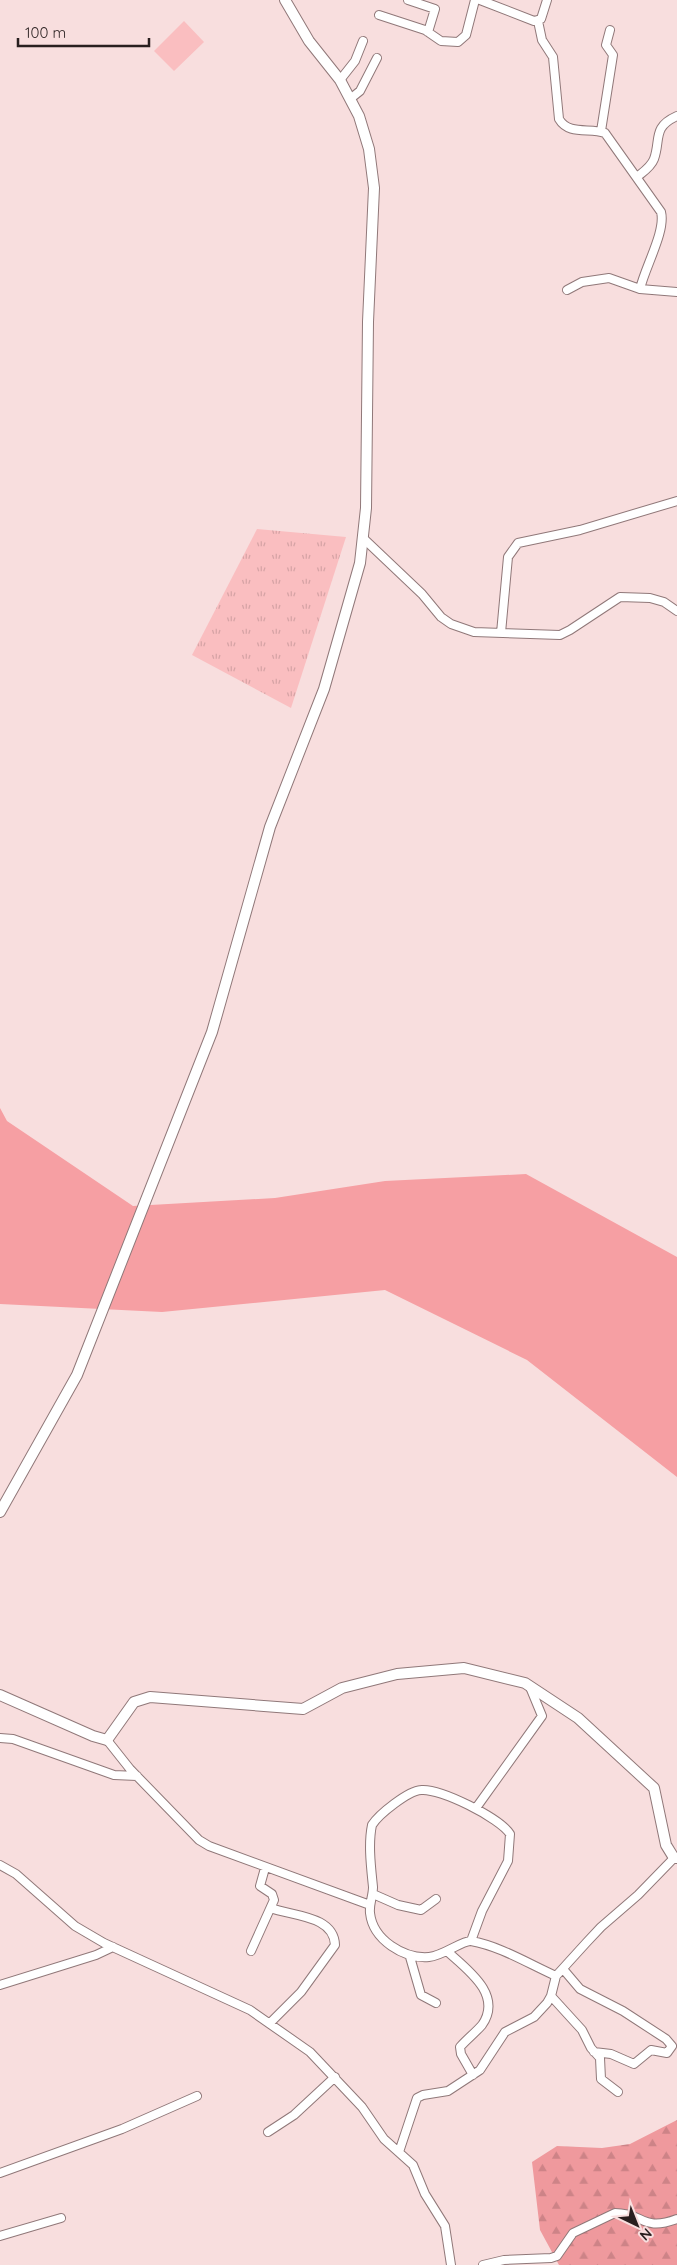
<svg xmlns="http://www.w3.org/2000/svg" width="677" height="2265" viewBox="0 0 677 2265" font-family="Quicksand,sans-serif">
<style>
.grass{fill:#fabec0}
.forest{fill:url(#forest-firs)}
.park{fill:url(#park-tufts)}
.water{fill:#f69fa3}
.lines{fill:none;stroke-linecap:round;stroke-linejoin:round}
.minor-casing{stroke:#907879;stroke-width:10}
.secondary-casing{stroke:#907879;stroke-width:12}
.minor{stroke:#fff;stroke-width:8}
.secondary{stroke:#fff;stroke-width:10}
</style>
<defs>
<pattern id="forest-firs" width="22" height="20" patternUnits="userSpaceOnUse" patternTransform="scale(1.25)"><rect width="22" height="20" fill="#ef999d"/><path d="M5 1l3.5 6h-7zM16 11l3.5 6h-7z" fill="#cd8387"/></pattern>
<pattern id="park-tufts" width="24" height="20" patternUnits="userSpaceOnUse" patternTransform="scale(1.25)"><rect width="24" height="20" fill="#fabec0"/><path d="M3 7l-1-3M5 7V3M7 7l1-3M15 17l-1-3M17 17v-4M19 17l1-3" fill="none" stroke="#d6a3a5"/></pattern>
</defs>
<rect width="100%" height="100%" fill="#f8dede"/>
<path class="grass" d="M184,21L204,42L174,71L154,51Z"/>
<path class="forest" d="M677,2120V2265H559L540,2230L532,2162L557,2146L602,2148L630,2144Z"/>
<path class="park" d="M257,529L346,537L291,708L192,655Z"/>
<path class="water" d="M0,1108L7,1121L133,1206L275,1198L385,1181L526,1174L677,1257V1477L527,1360L385,1290L162,1312L0,1304Z"/>
<g class="lines">
<g class="minor-casing">
<path id="minor" d="M408,0L435,9L428,32
M480,0L534,21L541,19L547,0
M379,15L425,30L441,41L458,42L466,35L475,0
M538,21L542,40L553,57L559,119C569,136 590,127 605,133L661,212C666,231 645,267 640,289
M340,80L355,61L363,41
M350,99L360,91L377,58
M601,131L613,55L606,45L610,30
M637,177C643,172 651,167 654,159C661,140 652,127 677,116
M567,290L582,282L609,278L640,289L677,292
M363,538L422,594L441,617L451,624L474,632L560,635L570,630L620,597L650,598L664,602L677,611
M501,633L508,557L518,543L580,530L677,501
M0,1738L13,1739L114,1775L137,1776
M107,1740L130,1769L199,1840L209,1846L370,1905
M476,1808L542,1716L530,1687
M0,1865L16,1874L75,1926L104,1943L250,2010L310,2052L362,2107L384,2139L413,2165L425,2194L445,2226L451,2265
M373,1894L398,1905L421,1910L436,1899
M471,1941L482,1911L508,1861L510,1834C500,1818 440,1788 421,1790C408,1791 379,1814 372,1825C368,1844 371,1867 373,1887C373,1896 369,1904 370,1913C373,1940 404,1959 429,1957C443,1956 463,1940 471,1941C500,1946 529,1964 556,1976
M251,1951L274,1900L272,1894L260,1886L265,1868
M448,1952C468,1970 503,1995 482,2025C475,2033 467,2039 460,2047L461,2054L473,2075
M410,1957L421,1995L436,2003
M563,1969L580,1989L623,2011L666,2039L672,2046L667,2053L651,2050L634,2064L611,2054L594,2052
M0,1985L96,1955L113,1947
M551,1996L582,2030L591,2048L600,2058L601,2079L618,2092
M270,2023L301,1992L335,1945C334,1915 291,1916 271,1908
M268,2132L294,2115L335,2077
M399,2152L417,2098L423,2095L448,2091L480,2070L505,2032L534,2017L547,2003L551,1996L556,1976L586,1943L601,1927L638,1895L674,1858
M0,2173L122,2129L197,2096
M0,2236L61,2218
M483,2265L504,2260L551,2258L557,2256L573,2233L615,2213C644,2213 642,2232 677,2219"/>
</g>
<g class="secondary-casing">
<path id="secondary" d="M0,1512L77,1375L212,1032L270,827L324,689L360,563L366,508L368,322L374,188L369,149L359,116L340,80L309,41L285,0
M0,1695L93,1736L107,1740L134,1702L150,1697L303,1709L342,1688L397,1674L464,1668L525,1683L578,1718L654,1788L666,1845L674,1858H677"/>
</g>
<use href="#minor" class="minor"/>
<use href="#secondary" class="secondary"/>
</g>
<g transform="translate(637 2225) rotate(137)" stroke="#f8dede" stroke-width="4" paint-order="stroke">
<path d="M0-4L9 19L0 12L-9 19Z" fill="#291f1f"/>
<text y="-8" font-size="14" font-weight="bold" text-anchor="middle" fill="#291f1f">N</text>
</g>
<path d="M18 38v8h131v-8" fill="none" stroke="#291f1f" stroke-width="2.5"/>
<text x="25" y="38" font-size="15" fill="#291f1f" stroke="#f8dede" stroke-width="4" paint-order="stroke">100 m</text>
</svg>
